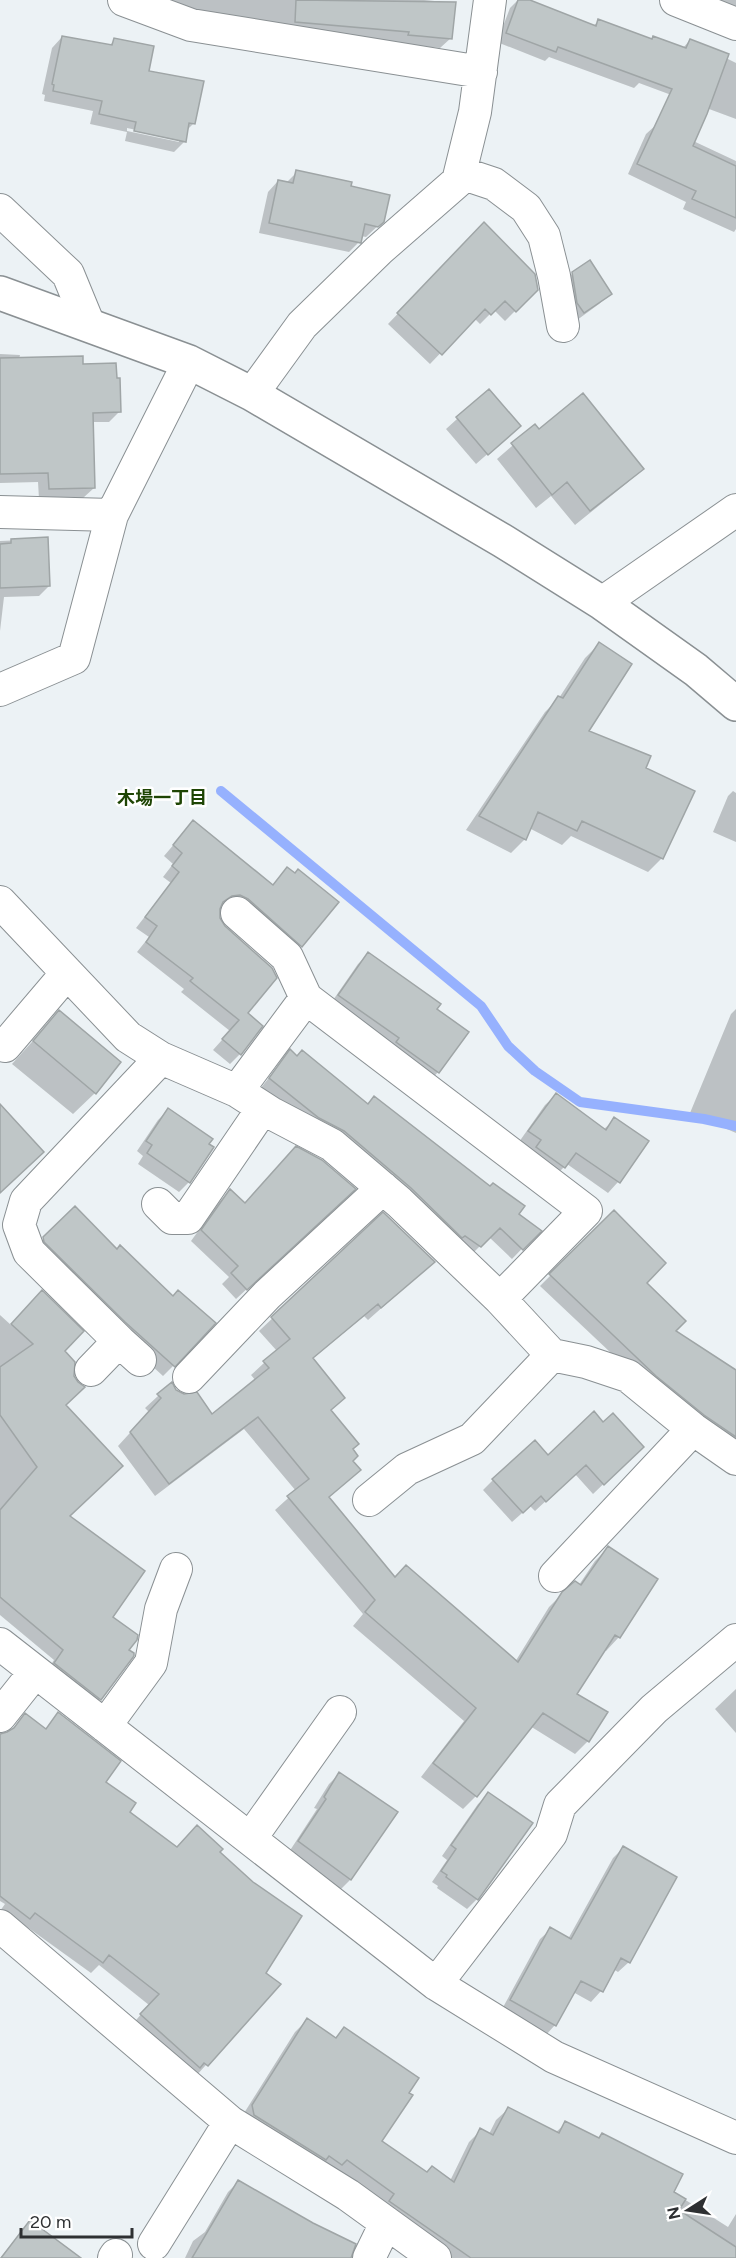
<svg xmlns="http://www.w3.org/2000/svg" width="736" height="2258" viewBox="0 0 736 2258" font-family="Figtree,'Noto Sans JP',sans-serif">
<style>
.shadow{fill:#0003;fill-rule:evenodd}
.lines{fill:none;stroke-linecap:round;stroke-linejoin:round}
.stream{stroke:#96b1fe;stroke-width:10}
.building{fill:#bfc6c7;stroke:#9fa5a6;stroke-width:1.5}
.street-casing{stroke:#8a9093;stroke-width:34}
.secondary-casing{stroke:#8a9093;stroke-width:36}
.street{stroke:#fff;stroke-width:32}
.secondary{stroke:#fff;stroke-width:33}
.labels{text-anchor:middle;stroke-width:5;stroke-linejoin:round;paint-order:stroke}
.neighbourhood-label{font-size:18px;font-weight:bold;fill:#1e4504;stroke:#fff}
</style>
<rect width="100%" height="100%" fill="#ecf2f5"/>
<path class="shadow" d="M143,0H424L454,3L451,38L440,48L399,44V42L295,32Z
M518,0H526L593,26L599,21L651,40L683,48L690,40L736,63V119L639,83L634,88L549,57L545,61L497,42L510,8Z
M713,0H736V6L734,8Z
M62,37L109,46L115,40L147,72L194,123L186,131L185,141L174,152L125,141L127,132L90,124L93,111L44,101L45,95L42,94L52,48ZM127,128L179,139V142L127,131Z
M657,124L736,161V229L734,232L683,209L686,202L628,174L646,134Z
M297,172L350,187L383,221L366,237L361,236L359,242L349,252L259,233L268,192L278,181L286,183Z
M473,235L537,289L505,321L494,310L480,324L474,318L430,364L388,324Z
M573,273L610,294L599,304L573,323L562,284Z
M0,354L20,355L19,359L81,365L119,412L109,422H92L94,488L83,498L39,499L38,482L0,483Z
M488,391L508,436L476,464L446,429Z
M535,426L539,431L642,468L627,483L575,525L551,496L536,508L497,459Z
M47,539L49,586L39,596L4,597L0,631V541Z
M599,644L587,732L644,769L662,858L648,872L571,836L562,845L529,828L525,839L511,853L466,830L545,712L559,698L585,658Z
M733,791L736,793V842L713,832L728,796Z
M193,822L272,886L287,869L337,902L291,956L229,905H220L218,919L246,1013L240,1054L230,1064L213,1050L230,1031L181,992L184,989L137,952L149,937L136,928L171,883L163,877L173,864L164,856Z
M368,954L435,1010L467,1033L438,1072L428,1083L329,1006L358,964Z
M736,1009V1133L690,1113L731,1014Z
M59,1012L95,1093L73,1114L12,1064Z
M290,1051L367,1105L539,1231L512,1259L489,1237L469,1257L260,1089Z
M556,1095L603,1130L615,1119L646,1141L618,1182L608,1193L567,1164L554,1177L519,1142L545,1105Z
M168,1110L189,1182L179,1192L138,1164L143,1156L137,1151L158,1120Z
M230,1191L244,1204L344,1199L236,1299L222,1284L229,1277L191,1241L220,1201Z
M75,1208L174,1365L163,1376L115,1332L33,1249Z
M614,1212L645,1283L674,1332L736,1371V1444L646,1386L540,1286Z
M383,1214L420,1274L368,1320L364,1316L312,1359L343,1398L330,1411L352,1450L351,1461L359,1470L328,1498L394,1578L515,1662L549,1607L563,1593L579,1585L595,1561L608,1548L619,1637L606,1651L604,1649L575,1694L588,1741L575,1754L530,1726L476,1796L463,1809L421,1777L464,1721L353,1626L363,1614L275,1510L296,1491L244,1429L155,1496L118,1446L149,1412L145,1408L171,1384L175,1391L212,1416L256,1381L251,1375L277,1351L259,1331Z
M32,1302L63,1351L68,1516L111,1617L127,1650L100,1699L90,1709L45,1674L54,1660L0,1615V1315L11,1325Z
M603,1424L642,1447L593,1494L575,1474L535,1511L530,1506L512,1522L483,1490L493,1480L548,1457Z
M736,1689V1733L715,1709Z
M26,1715L103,1782L128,1813L177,1848L218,1852L264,1974L279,1984L196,2076L131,2026L149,2005L99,1965L91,1973L23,1924L19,1929L0,1911L5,1904L0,1901V1735L7,1734Z
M339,1774L396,1812L350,1880L340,1890L289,1852L317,1809L314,1808L329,1784Z
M489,1794L477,1899L467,1909L437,1888L438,1886L432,1882L447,1860L442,1856L478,1804Z
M623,1848L629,1962L618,1972L613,1969L601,1991L591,2002L573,1992L555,2025L545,2036L501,2011L540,1939L551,1929L568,1939L613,1858Z
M307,2020L334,2039L344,2029L380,2141L426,2174L450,2181L469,2142L481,2130L489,2134L496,2120L508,2109L555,2133L566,2123L598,2138L602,2135L673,2192L728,2227L736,2214V2258H443L241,2118L295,2032Z
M238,2182L350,2258H185L193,2241L205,2232L228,2192Z
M23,2230L63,2258H0Z"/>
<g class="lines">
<path class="stream" d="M221,791L481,1006L508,1046L535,1071L580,1102L704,1119L736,1126"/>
</g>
<path class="building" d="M296,0L456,2L452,39L408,35L409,32L295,22Z
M518,0H530L596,26L598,19L652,39L653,36L686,48L690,39L729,54L707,114L693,146L736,166V218L692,199L696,191L637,164L672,89L558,47L556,52L506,33Z
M62,36L112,45L114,38L154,46L149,71L204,81L195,124L189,123L186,142L134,131L136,122L99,114L102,101L53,91L54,85L52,84Z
M296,170L352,182L351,186L390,195L384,222L378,227L365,224L361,243L269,223L278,180L293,183Z
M484,222L535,274L538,290L516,312L505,301L491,315L485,309L442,355L397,313Z
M590,260L612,294L584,313L577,303L572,272Z
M83,356V364L116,363L117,378H120L121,412L93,413L95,488L49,489L48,473L0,474V358Z
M489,389L521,426L488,455L456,417Z
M583,393L644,469L590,511L567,482L552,495L511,443L535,424L539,429Z
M48,537L50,586L0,588V544L11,543V539Z
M599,642L632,664L589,731L651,756L646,768L695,791L663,859L582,821L577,831L538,812L526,840L479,816L558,696L563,698Z
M193,820L273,885L287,867L295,873L298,869L339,902L302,947L248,899L240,895L232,896L223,902L220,909V918L225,926L272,968L277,978L248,1013L263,1026L241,1055L222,1039L239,1020L190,981L193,978L146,942L157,926L145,917L179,872L172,866L182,853L173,845Z
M368,952L441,1004L437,1009L469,1032L439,1073L396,1042L399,1038L338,995Z
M59,1010L121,1062L96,1094L33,1041Z
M290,1049L297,1056L302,1050L368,1104L374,1096L490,1186L493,1183L525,1206L519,1214L542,1231L523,1250L500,1228L481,1247L465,1236L462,1238L411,1188L344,1131L319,1118L269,1078Z
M556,1093L606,1130L614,1117L649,1141L620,1183L576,1153L565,1168L536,1147L541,1140L528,1131Z
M0,1104L44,1152L0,1193Z
M168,1108L213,1139L209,1144L214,1147L190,1183L147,1153L152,1145L146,1141Z
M296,1146L322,1160L356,1189L247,1290L231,1273L238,1266L201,1230L230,1189L245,1203Z
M75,1206L117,1249L120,1245L173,1296L178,1290L216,1323L175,1367L125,1322L44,1242L43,1237Z
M614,1210L666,1263L647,1283L686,1321L676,1331L736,1370V1437L704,1415L656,1376L549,1274Z
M383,1212L435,1262L381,1308L378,1304L313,1358L345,1398L331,1410L359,1444L353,1449L358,1456L353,1461L361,1470L329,1497L395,1577L406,1565L518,1662L562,1592L575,1581L581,1585L608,1546L658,1579L620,1638L615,1635L577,1694L608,1712L589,1742L543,1713L477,1797L433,1763L476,1708L365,1612L375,1600L287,1496L309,1479L258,1417L169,1484L130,1432L161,1398L157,1394L172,1382L176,1390L184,1394L197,1392L212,1414L269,1368L263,1361L290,1339L271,1317Z
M42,1290L84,1331L65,1351L75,1362L74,1376L78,1382L85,1387L66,1405L123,1466L70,1516L145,1571L113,1617L138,1635L137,1640L129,1650L134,1653V1656L101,1700L54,1663L63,1650L0,1597V1510L37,1467L0,1415V1367L33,1344L11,1324Z
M594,1411L603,1422L613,1413L644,1447L604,1485L586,1465L546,1502L541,1496L523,1513L492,1479L535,1440L548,1455Z
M58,1712L121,1761L106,1782L136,1803L130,1812L177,1847L197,1825L223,1849L220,1852L253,1882L302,1916L266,1973L281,1984L208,2066L204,2063L200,2068L140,2014L159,1994L109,1955L103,1963L35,1913L30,1919L0,1896V1734L7,1732L14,1728L25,1713L46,1729Z
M339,1772L398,1812L351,1880L298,1841L326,1799L324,1797Z
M488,1792L533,1823L478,1900L446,1877L447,1875L441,1871L456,1849L451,1845Z
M623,1846L677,1877L630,1963L621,1958L603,1992L581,1981L556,2026L510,2000L550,1927L571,1939Z
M307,2018L336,2038L344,2027L419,2078L409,2093L413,2095L382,2141L427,2172L432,2166L454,2182L480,2128L493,2135L508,2107L559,2133L565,2121L599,2138L602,2133L683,2174L674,2192L686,2199L679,2210L736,2247V2258H471L389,2201L394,2194L347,2160L342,2165L329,2156L326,2160L254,2115L252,2105Z
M238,2180L313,2223L356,2244L351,2258H192Z
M30,2220L81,2258H1Z"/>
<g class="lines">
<g class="street-casing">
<path id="street" d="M124,0L191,25L481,72
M676,0L736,24
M461,173L494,184L526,208L544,236L554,276L563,326
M0,210L68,274L89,325
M252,394L302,325L379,250L458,181L475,112L490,0
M0,512L112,515
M602,603L736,510
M0,690L74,658L112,515L189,362
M0,902L128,1037L161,1058L237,1091L271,1113L332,1145L399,1202L500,1299L552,1355L586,1362L628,1376L693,1429L736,1459
M237,913L287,957L306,998
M5,1046L67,973
M237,1091L306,998L586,1211L500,1299
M158,1204L172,1218H188L263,1108
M119,1341L140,1360
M91,1370L119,1341L29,1252L19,1225L26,1201L161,1058
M189,1377L267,1295L383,1188
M369,1500L407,1469L472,1439L552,1355
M555,1576L693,1429
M0,1644L436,1984L554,2057L736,2138
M0,1716L35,1672
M105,1726L151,1663L161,1609L176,1569
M250,1839L340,1712
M0,1926L230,2122L348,2195L435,2258
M436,1984L551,1834L560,1805L654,1709L736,1640
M154,2244L230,2122
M114,2258L116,2255
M369,2258L386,2223"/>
</g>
<g class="secondary-casing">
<path id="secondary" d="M0,293L189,362L252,394L503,541L602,603L696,670L736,704"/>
</g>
<use href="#street" class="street"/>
<use href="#secondary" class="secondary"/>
</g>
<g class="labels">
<g class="neighbourhood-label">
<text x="162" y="804">木場一丁目</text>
</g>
</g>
<g transform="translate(688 2210) rotate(258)" stroke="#ffffff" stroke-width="4.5" paint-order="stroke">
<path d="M0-4.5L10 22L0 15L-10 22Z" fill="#2e3032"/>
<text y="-9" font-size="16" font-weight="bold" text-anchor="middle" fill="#2e3032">N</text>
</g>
<path d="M21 2228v9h111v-9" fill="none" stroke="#2e3032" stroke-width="3"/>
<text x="30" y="2228" font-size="18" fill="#2e3032" stroke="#ffffff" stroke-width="4.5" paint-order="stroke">20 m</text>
</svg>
